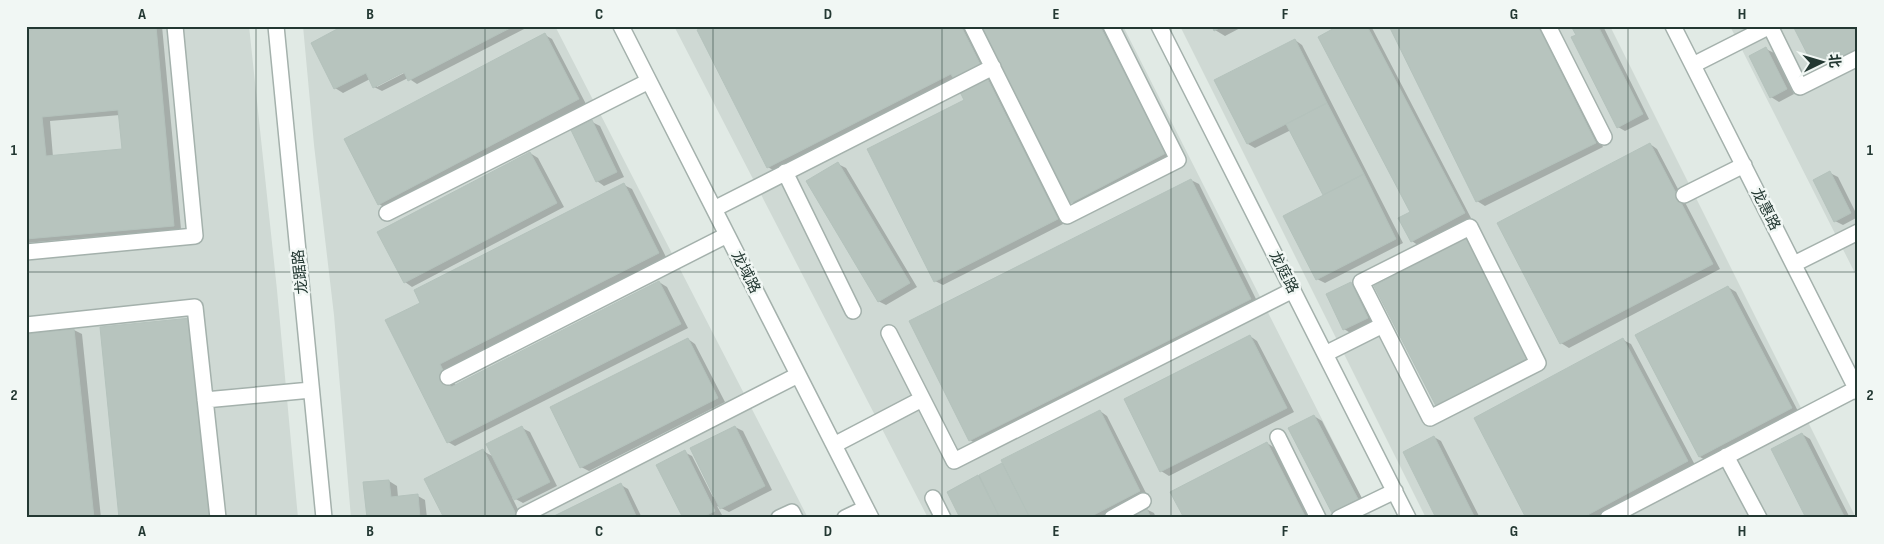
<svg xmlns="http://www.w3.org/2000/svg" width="1884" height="544" viewBox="0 0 1884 544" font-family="'Sofia Sans Condensed','Noto Sans SC',sans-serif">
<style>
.built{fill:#cfd9d4}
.shadow{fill:#0003;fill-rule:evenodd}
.building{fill:#b7c4be;stroke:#b4c2bc;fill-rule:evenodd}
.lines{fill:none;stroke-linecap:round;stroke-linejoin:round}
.minor-casing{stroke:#a4b1ac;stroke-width:18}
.minor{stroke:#fff;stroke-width:15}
.grid{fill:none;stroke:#233832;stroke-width:1;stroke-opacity:0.55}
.labels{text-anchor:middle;stroke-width:5;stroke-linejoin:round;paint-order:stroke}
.street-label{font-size:15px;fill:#233832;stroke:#f1f7f4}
.neatline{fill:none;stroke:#233832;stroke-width:2}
.grid-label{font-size:16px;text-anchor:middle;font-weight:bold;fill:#233832}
</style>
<rect width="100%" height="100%" fill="#e1eae5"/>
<path class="built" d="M26,26H249L277,290L298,518H26Z
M303,26H555L808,518H351L334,315L314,145Z
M674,26H1123L1372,518H928Z
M1180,26H1610L1856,518H1426Z
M1730,26H1858V279L1774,113Z"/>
<path class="shadow" d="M87,26H162L181,229L26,243V32ZM120,115L123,150L53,157L50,121Z
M339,26H530L417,84L408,78L382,91L374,87L370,79L343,93L335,88L312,43L341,29ZM409,68L410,70L377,87V85Z
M707,26H966L1065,223L943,285L935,281L966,101L956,80L776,172L768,167Z
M981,26H1105L1173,158L1080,206L1072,202Z
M1213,26H1244L1225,36L1215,30Z
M1341,26H1371L1471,218L1419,246L1412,241L1411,213Z
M1390,26H1543L1603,147L1485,206L1477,201Z
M1573,26H1603L1649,119L1625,131L1618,127Z
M545,35L552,39L586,104L387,209L379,204Z
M1295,40L1302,45L1403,243L1325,283L1317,279L1324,196L1291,130L1255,148L1248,144Z
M1766,49L1774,53L1794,94L1779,102L1771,97Z
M592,122L600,126L624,177L604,186L597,181Z
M1650,144L1657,149L1720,269L1569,348L1561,343Z
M530,153L538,158L564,207L412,287L405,282Z
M838,164L846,168L917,287L886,305L878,301Z
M1830,173L1838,177L1858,217L1843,225L1835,221Z
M1191,180L1199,184L1258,303L978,445L970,440Z
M624,185L632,189L666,257L447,369L456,386L659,282L667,287L688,328L455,446L448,442L422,303Z
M1466,239L1474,244L1535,363L1444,410L1436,405Z
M1351,283L1359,288L1375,322L1352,334L1344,329Z
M1728,287L1736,292L1799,413L1707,461L1700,457Z
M74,330L82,334L101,518H26V335Z
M1250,336L1257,341L1294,412L1169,476L1161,471Z
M688,339L695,344L725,402L589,471L581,467Z
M1623,340L1631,344L1695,465L1597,518H1528Z
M1100,411L1107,416L1147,495L1103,518H962L948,492Z
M1314,416L1322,421L1365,504L1341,516L1333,512Z
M735,427L743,431L772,490L729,512L717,506L722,515L716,518H685L684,452L692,456L713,497L715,496Z
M522,428L530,432L557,486L523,503L512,497L522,518L426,480L483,451L494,457Z
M1802,434L1810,439L1850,518H1808Z
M1434,437L1441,441L1480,518H1438Z
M1267,443L1275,448L1311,518H1185Z
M389,481L397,486L398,497L418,496L425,500L427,518H368Z
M621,485L628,489L642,518H553Z
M1146,509L1154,513L1156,518H1129Z"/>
<path class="building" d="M73,26H156L174,226L26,239V30ZM118,110L122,149L46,156L42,117Z
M338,26H514L408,81L404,72L373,88L366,73L334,89L311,43L339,28Z
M704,26H961L1058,219L934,282L867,149L964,100L951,74L767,168L697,30Z
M980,26H1100L1166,153L1071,203Z
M1212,26H1223L1214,31Z
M1338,26H1367L1465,213L1411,242L1398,218L1410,212L1318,37Z
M1389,26H1538L1596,143L1476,202Z
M1571,26H1598L1643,114L1617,128L1571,37L1576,35Z
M1793,26H1858V52L1817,73Z
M545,33L579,99L378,205L344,139Z
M1295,39L1327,103L1247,144L1214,80Z
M1766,47L1787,89L1770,98L1749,56Z
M1327,103L1364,174L1323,195L1286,124Z
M592,120L617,172L596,182L571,130Z
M1650,143L1713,264L1560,344L1497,223Z
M530,152L557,203L404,283L377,232Z
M838,162L910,283L878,302L806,181Z
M1830,171L1851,213L1834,222L1813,180Z
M1364,174L1396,239L1316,280L1283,216Z
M1191,179L1251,299L969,441L909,321Z
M624,183L659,253L440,364L451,387L659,281L681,324L447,443L385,320L420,303L414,290Z
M1466,238L1528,358L1436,406L1374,286Z
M1351,282L1368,318L1343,330L1326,294Z
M1728,286L1792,408L1699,457L1635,335Z
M191,318L210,518H119L100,327Z
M74,329L94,518H26V334Z
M1250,335L1287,408L1160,472L1124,399Z
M688,338L718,398L580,468L550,407Z
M1623,338L1688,461L1582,518H1526L1474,418Z
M1100,410L1140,491L1088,518H1030L1001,460Z
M1314,415L1358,499L1332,513L1288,428Z
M522,426L550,482L514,500L486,444Z
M735,426L765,486L720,509L690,448Z
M1802,433L1845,518H1806L1771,449Z
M1434,436L1475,518H1436L1403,452Z
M1267,442L1306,518H1184L1170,492Z
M483,449L518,518H444L424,479Z
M685,450L715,511L701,518H683L656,465Z
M1002,463L1030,518H1000L979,475Z
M978,475L1000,518H960L947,492Z
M389,480L391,497L418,494L420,518H367L363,482Z
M621,483L637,518H550Z
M1146,507L1151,518H1126Z"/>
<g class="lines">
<g class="minor-casing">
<path id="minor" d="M276,26L324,518
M621,26L871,518
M972,26L1067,216L1178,160L1111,26
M1159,26L1408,518
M1548,26L1604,137
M1673,26L1858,392
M1693,65L1770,26L1800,87L1858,58
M785,172L853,311
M1684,195L1744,165
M714,209L993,67
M387,213L649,81
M1470,227L1538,363L1430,418L1361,282Z
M26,252L195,236L175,26
M1794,264L1858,232
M26,325L195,307L218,518
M889,333L954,461L1293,290
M1325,354L1383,325
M448,377L727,235
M205,400L311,390
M1278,437L1318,518
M834,445L922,399
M1726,456L1759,518
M933,498L943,518
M524,515L798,375
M779,518L792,512L795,518
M845,518L866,508
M1112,518L1143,501
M1339,518L1395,491
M1608,518L1856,389"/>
</g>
<use href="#minor" class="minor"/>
</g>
<path class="grid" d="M256,26V518M485,26V518M713,26V518M942,26V518M1171,26V518M1399,26V518M1628,26V518M26,272H1858"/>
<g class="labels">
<g class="street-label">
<text transform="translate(1766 209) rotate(63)" y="5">龙惠路</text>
<text transform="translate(300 272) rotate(-96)" y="5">龙踞路</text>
<text transform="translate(746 272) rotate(63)" y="5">龙域路</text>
<text transform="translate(1284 272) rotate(63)" y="5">龙庭路</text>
</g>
</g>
<rect width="1884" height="544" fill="none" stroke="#f1f7f4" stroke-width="55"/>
<g transform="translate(1822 62) rotate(85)" stroke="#f1f7f4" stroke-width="4" paint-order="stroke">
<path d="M0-4L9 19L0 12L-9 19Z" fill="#233832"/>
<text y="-8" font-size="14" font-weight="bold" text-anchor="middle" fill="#233832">北</text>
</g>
<rect x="28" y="28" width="1828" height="488" class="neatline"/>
<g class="grid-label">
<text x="142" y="19">A</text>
<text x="370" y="19">B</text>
<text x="599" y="19">C</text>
<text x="828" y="19">D</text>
<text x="1056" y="19">E</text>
<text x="1285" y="19">F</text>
<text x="1514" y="19">G</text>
<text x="1742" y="19">H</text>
<text x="14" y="155">1</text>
<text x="1870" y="155">1</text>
<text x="14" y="400">2</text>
<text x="1870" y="400">2</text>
<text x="142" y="536">A</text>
<text x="370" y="536">B</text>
<text x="599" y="536">C</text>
<text x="828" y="536">D</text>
<text x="1056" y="536">E</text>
<text x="1285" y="536">F</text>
<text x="1514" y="536">G</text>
<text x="1742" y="536">H</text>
</g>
</svg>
